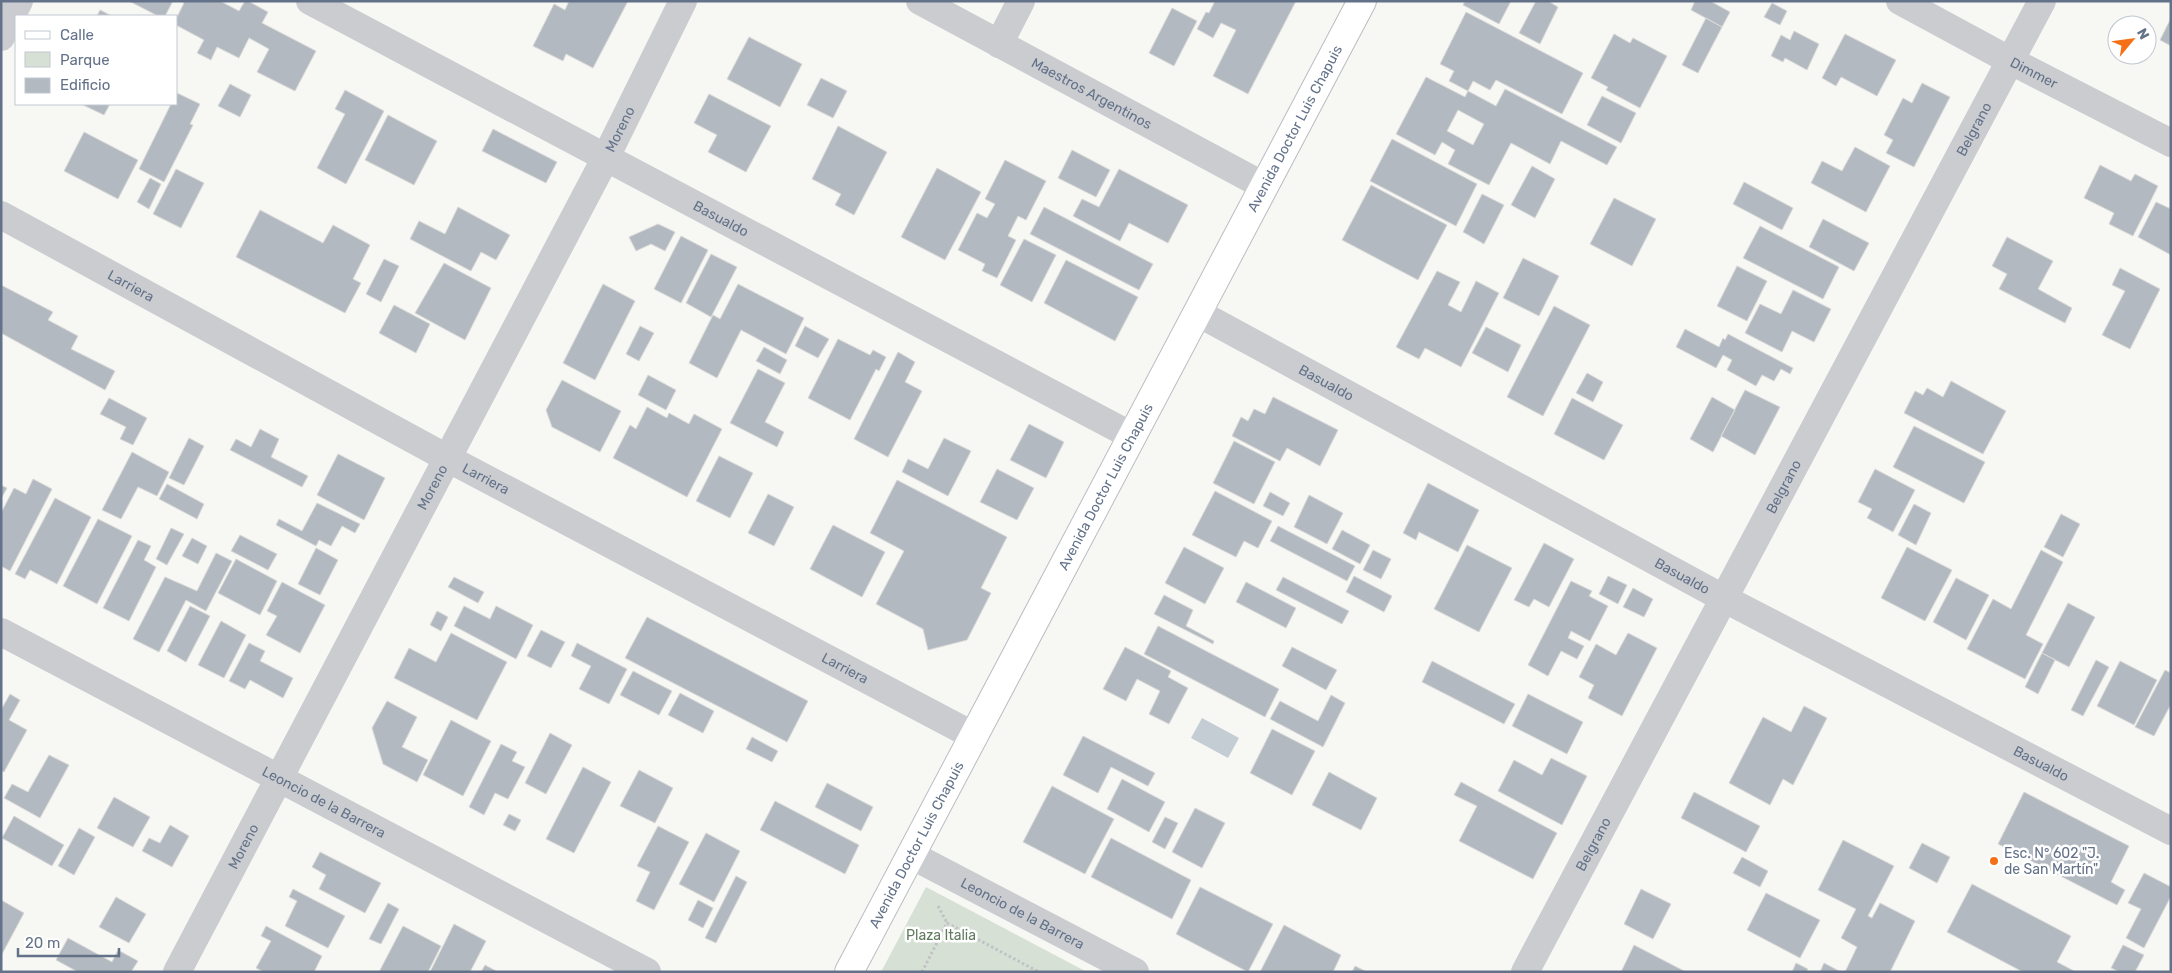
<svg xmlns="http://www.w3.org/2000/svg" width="2172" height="973" viewBox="0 0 2172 973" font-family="Rubik,sans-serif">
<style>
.green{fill:#d7e0d5}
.water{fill:#c5cdd4}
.building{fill:#b3b9c1;stroke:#d9d9d7;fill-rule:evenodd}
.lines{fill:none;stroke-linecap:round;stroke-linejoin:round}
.major-casing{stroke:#babdc2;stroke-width:30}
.path{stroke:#c0c2c5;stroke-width:3;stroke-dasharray:2.5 2.5;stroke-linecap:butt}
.minor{stroke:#caccd0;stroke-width:28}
.major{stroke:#fff;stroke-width:28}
.poi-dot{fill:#f56f16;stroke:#fff;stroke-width:2}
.labels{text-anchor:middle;stroke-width:5;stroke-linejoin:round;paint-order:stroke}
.street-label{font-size:14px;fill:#637289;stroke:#fff}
.poi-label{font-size:14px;fill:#637289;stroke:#fff;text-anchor:start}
.park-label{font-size:14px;fill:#607a5f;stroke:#fff}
</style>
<rect width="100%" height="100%" fill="#f7f8f4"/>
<path class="green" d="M926,887L1087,972H881Z"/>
<path class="water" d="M1202,718L1239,738L1228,758L1191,738Z"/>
<path class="building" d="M129,1H173L165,16H158Z
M181,1H220L239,11L245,1H248L268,12L262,23L316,51L295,91L257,72L269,49L249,38L239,58L217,47L211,60L197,53L204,40L176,25V19L184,3Z
M569,1H628L593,68L566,54L563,61L533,46L554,4L565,10Z
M1215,1H1296L1248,94L1213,76L1236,30L1221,23L1213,38L1197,29L1206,12L1209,13Z
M1465,1H1511L1499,24L1463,5Z
M1536,1H1548L1558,7L1540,44L1519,33Z
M1695,1H1710L1730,12L1722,27L1691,10Z
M1772,3L1787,11L1780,25L1764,17Z
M1172,8L1197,21L1174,66L1149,53Z
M100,10L112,16H97Z
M1466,12L1583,73L1562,114L1496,80L1490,90L1473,81L1468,91L1449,81L1454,71L1440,64Z
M1706,18L1722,27L1698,73L1682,65Z
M2171,18V46L2160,40Z
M1794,31L1819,44L1807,70L1785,58L1783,62L1771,56L1781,35L1790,40Z
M1614,34L1630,43L1633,38L1667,56L1640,108L1606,90L1608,87L1591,78Z
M1845,34L1896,60L1877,96L1841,77L1836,86L1822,78Z
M749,37L802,64L780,107L727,79Z
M1426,77L1465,97L1468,91L1496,106L1505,89L1617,147L1607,165L1561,141L1550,164L1511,143L1489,185L1448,164L1455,150L1442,142L1435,155L1396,134ZM1458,110L1484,124L1473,145L1447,131Z
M821,78L847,91L833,118L807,105Z
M1922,83L1950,97L1914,167L1886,153L1893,140L1884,135L1903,98L1912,103Z
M230,84L251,95L240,117L218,106Z
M345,90L384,111L346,184L317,168L345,114L335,109Z
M177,93L200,104L190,124L193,125L164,182L139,169L171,104H176Z
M709,94L771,126L746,172L708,152L717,135L694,123Z
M1602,96L1636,113L1621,143L1587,125Z
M81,104H110L104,115Z
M388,115L437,141L414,185L365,160Z
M838,126L887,152L854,215L835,205L841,194L812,179Z
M493,129L557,162L546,183L482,151Z
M84,132L138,160L118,199L64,171Z
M1392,139L1477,184L1456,226L1370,181Z
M1855,147L1890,166L1866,212L1811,183L1822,161L1842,171Z
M1072,150L1110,170L1096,197L1058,178Z
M1005,160L1046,181L1026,220L1018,216L1008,236L1016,240L997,278L982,271L985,264L958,250L977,213L987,218L995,204L985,199Z
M2100,165L2131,181L2135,174L2158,186L2133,236L2109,224L2114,213L2084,198Z
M1532,166L1555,179L1535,218L1511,205Z
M937,168L981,192L945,260L901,237Z
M176,169L204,183L181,228L153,214Z
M1119,169L1188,205L1168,243L1129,223L1120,241L1073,216L1082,199L1099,207Z
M150,178L161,184L149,209L137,202Z
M1744,182L1793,208L1782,230L1733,204Z
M1371,185L1447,225L1418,280L1342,240Z
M1482,194L1504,205L1484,244L1463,232Z
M1614,198L1656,219L1632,266L1590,244Z
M2156,202L2171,209V255L2138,237Z
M458,207L510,235L496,260L481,252L471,271L410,239L419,221L445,234Z
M1044,207L1153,264L1139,290L1030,234Z
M260,210L323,243L333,225L370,245L353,279L361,283L345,313L236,257Z
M1823,219L1869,243L1854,271L1809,247Z
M658,224L675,232L665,251L651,244L636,251L629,237Z
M1760,226L1839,267L1823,299L1743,258Z
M681,236L708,250L681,303L654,289Z
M2007,237L2053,261L2038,289L2072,308L2065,323L1999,289L2007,274L1992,266Z
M1024,239L1056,255L1032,302L1000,285Z
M711,254L737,267L711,317L686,303Z
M1523,258L1559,276L1539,316L1503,298Z
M384,259L399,266L381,302L366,294Z
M1066,260L1138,297L1115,341L1044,303Z
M444,263L491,288L465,340L415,313Z
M1737,266L1767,281L1747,321L1717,306Z
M2120,268L2160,289L2130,349L2102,335L2125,291L2112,285Z
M1437,271L1460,282L1448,305L1461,312L1476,281L1499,293L1461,367L1425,348L1419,359L1396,347Z
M603,284L635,301L595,380L563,363Z
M738,284L804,318L786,354L741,330L717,378L689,363L713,315L720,319Z
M1,285L53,312L48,320L78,336L71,349L115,371L105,390L1,333Z
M1793,290L1831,309L1814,342L1792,331L1782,352L1745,333L1760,304L1781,314Z
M394,305L430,324L416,353L379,333Z
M1554,306L1590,325L1543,416L1507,397Z
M640,326L654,333L639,361L626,354Z
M805,326L829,339L818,358L795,346Z
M1486,327L1521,345L1508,372L1472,353Z
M1685,329L1719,347L1723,338L1725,340L1728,334L1793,368L1790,374L1781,369L1774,381L1762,375L1756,386L1727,370L1732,360L1723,355L1716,368L1676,347Z
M838,339L870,355L873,350L886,357L879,371L876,369L850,420L808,398Z
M764,347L787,360L780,374L756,361Z
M898,352L915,362L905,382L922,391L888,457L854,439Z
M758,369L785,383L765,422L784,432L777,447L730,423Z
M1587,373L1603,382L1593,402L1576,393Z
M648,375L676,390L666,410L638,395Z
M562,380L621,411L600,452L552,427L546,410Z
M1951,381L2006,411L1983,454L1904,413L1915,391L1923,395L1927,388L1943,397Z
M1745,390L1780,407L1755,455L1721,436Z
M1273,397L1338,430L1320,466L1287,448L1280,461L1232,436L1241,417L1248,421L1254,409L1265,414Z
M1712,397L1735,410L1713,452L1690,439Z
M109,398L147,418L133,445L120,439L126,427L100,414Z
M1572,398L1623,425L1604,460L1554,434Z
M647,407L667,418L669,413L689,424L694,414L722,429L687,497L613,458L630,425L636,429Z
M1029,424L1064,442L1046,478L1010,460Z
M1914,426L1985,462L1964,503L1893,467Z
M260,429L279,439L271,457L308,476L302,487L230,450L236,439L251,447Z
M189,438L204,446L184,485L169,478Z
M944,438L971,451L948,496L902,472L908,459L928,469Z
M1234,441L1275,462L1254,504L1213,483Z
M132,452L169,472L157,496L138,487L121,519L102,510Z
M338,454L385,478L364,520L317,495Z
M719,456L753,473L730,518L696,501Z
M997,469L1034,488L1017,520L980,502Z
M1875,469L1915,490L1893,532L1867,518L1872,509L1858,502Z
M33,479L52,489L10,571L1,566V513L14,488L26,494Z
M897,480L1007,537L981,588L991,593L967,640L928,650L923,629L876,604L904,551L870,533Z
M1428,483L1479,510L1458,552L1419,532L1416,540L1403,533Z
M167,484L204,504L197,519L159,499Z
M1,485L7,488L1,499Z
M1215,491L1272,521L1258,548L1244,541L1236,557L1192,535Z
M1270,492L1290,503L1283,516L1263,506Z
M768,494L794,507L774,546L748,533Z
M1309,495L1343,513L1327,544L1294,527Z
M55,498L91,517L57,584L30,570L25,579L15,574Z
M317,503L360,524L355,533L342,526L331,546L319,540L316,546L276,525L279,519L302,531Z
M1914,504L1931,513L1916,545L1898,535Z
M2061,514L2080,524L2063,557L2044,547Z
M98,519L132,536L97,604L63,586Z
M833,525L885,552L862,597L810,569Z
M1278,526L1355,566L1347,581L1270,541Z
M171,528L184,534L167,565L156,559Z
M1342,530L1370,545L1360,564L1332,549Z
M240,535L277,554L268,570L231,551Z
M192,538L207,546L198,564L182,556Z
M138,540L151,546L144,560L156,567L129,621L103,608Z
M1544,543L1574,559L1549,607L1534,599L1529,607L1514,600Z
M1467,545L1512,568L1479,632L1434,609Z
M1184,547L1224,568L1205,604L1165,583Z
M1907,547L1952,570L1925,621L1881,598Z
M316,548L338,560L320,595L298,584Z
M1373,550L1391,559L1381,579L1363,570Z
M2041,550L2063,562L2026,635L2043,644L2025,679L1967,649L1993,599L2011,609Z
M216,553L232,561L206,611L186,600L159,652L133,639L165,577L197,591Z
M236,559L277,581L260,615L218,593Z
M1354,576L1392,596L1384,612L1346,592Z
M1608,576L1627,585L1618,604L1599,594Z
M454,577L484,592L478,603L448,587Z
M1283,577L1349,611L1342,624L1276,590Z
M1956,578L1989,595L1966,640L1933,622Z
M1571,581L1592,591L1589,596L1608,606L1590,641L1571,631L1568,638L1584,646L1577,659L1561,651L1548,676L1528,665Z
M282,582L325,605L300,653L266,635L277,616L267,611Z
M1246,582L1296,608L1286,628L1236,602Z
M1633,588L1653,599L1644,617L1623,607Z
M1164,595L1193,610L1186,626L1214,641L1213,644L1154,614Z
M2068,603L2095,617L2069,667L2042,653Z
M190,606L210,616L186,662L167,651Z
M464,606L490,619L496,606L533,625L516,659L454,626Z
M437,611L448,617L441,631L430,625Z
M647,617L808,701L787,742L625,658Z
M221,621L246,635L224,678L198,665Z
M1158,626L1279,689L1265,717L1144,654Z
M541,630L565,642L551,668L527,656Z
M451,633L507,662L477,720L394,678L409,648L436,662Z
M1628,633L1657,648L1622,716L1588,698L1594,685L1579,677L1596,644L1616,655Z
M249,643L265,651L260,661L293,678L283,698L250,680L245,689L229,681Z
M577,643L627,669L609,704L579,689L591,666L571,656Z
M1125,647L1171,671L1168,677L1188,688L1169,724L1149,714L1160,691L1137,679L1126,701L1103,689Z
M1292,647L1337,670L1326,690L1282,666Z
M2042,653L2055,660L2038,694L2025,687Z
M2096,660L2109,667L2083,716L2071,710Z
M1432,661L1515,704L1504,724L1422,682Z
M2120,661L2157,680L2134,725L2097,706Z
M2165,670L2171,673V704L2154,736L2135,727Z
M633,671L672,691L659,715L620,695Z
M680,693L714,711L703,733L668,715Z
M10,694L20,700L9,720L27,730L4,772L1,771V710Z
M1528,694L1583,722L1567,754L1512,726Z
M1331,695L1345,703L1323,747L1270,719L1280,701L1318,721Z
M387,701L417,717L402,747L428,760L417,782L383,764L372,728Z
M1804,706L1827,718L1793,785L1783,779L1770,805L1729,783L1763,717L1791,732Z
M451,720L491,741L463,796L423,775Z
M1272,729L1315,751L1292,795L1250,773Z
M550,733L572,745L546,794L525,783Z
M1083,736L1155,773L1148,786L1111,767L1098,793L1063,775Z
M752,737L778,751L772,762L746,749Z
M501,744L517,752L512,761L525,767L508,799L495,793L484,815L469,807Z
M49,755L69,765L40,818L4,798L12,784L28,792Z
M1551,758L1587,776L1562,825L1498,791L1514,760L1542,775Z
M583,767L611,782L574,853L546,839Z
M639,770L673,788L655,823L620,806Z
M1329,772L1377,798L1361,830L1312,805Z
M1122,779L1165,802L1149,832L1107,809Z
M1461,782L1557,833L1533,879L1459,841L1477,806L1454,795Z
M827,783L873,807L861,831L815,807Z
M1052,786L1114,819L1085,874L1023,842Z
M1694,792L1760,826L1746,852L1681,818Z
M2024,792L2129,846L2111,882L2125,890L2117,905L1998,844Z
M114,797L150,817L133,847L97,828Z
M775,801L859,845L845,874L760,830Z
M1195,808L1225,823L1202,868L1172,852Z
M509,814L521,820L515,831L503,825Z
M14,816L64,845L52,866L2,838Z
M1165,817L1178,823L1165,849L1152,842Z
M170,825L189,836L172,867L142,851L149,838L160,843Z
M658,826L689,842L654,910L636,901L650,872L637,866Z
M79,828L95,837L74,875L58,866Z
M706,833L740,851L714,902L679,884Z
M1111,838L1191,880L1172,919L1091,877Z
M1843,840L1894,866L1868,916L1872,918L1880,903L1915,921L1890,972H1845L1857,947L1841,938L1856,909L1818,890Z
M1922,843L1950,857L1937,883L1909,868Z
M320,852L381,883L365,913L319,889L326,875L312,867Z
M1742,857L1768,871L1760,887L1733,873Z
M2144,873L2171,887V896L2144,948L2126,938L2141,909L2128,903Z
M736,876L747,882L716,943L705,938Z
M1972,884L2071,936L2057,962L2076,972H2023L1947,932Z
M1200,887L1273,924L1248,972L1176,934Z
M293,889L345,916L328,948L285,926L297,901L289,897Z
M1641,889L1671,904L1653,939L1624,924Z
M1766,893L1820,920L1800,958L1747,930Z
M116,897L146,914L129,943L99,927Z
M1,900L24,913L2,954L1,953Z
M698,900L713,908L703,928L688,920Z
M388,903L399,909L381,944L369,939Z
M454,924L486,941L470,972H430Z
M1284,925L1341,955L1333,972H1260Z
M266,926L322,956L314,972H264L256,968L271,941L261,936Z
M403,926L441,946L428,972H379Z
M68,938L112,962L118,950L138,961L131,972H78L56,960Z
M1634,945L1686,972H1621Z
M2123,945L2144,955L2135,972H2120L2111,968Z
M1796,963L1808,969L1806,972H1792Z
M1824,963L1841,972H1820Z
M485,965L498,972H481Z
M1355,966L1367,972H1352Z"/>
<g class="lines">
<g class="major-casing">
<g id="major">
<path id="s10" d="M849,972L1362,1"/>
</g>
</g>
<path class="path" d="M938,906L947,923
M922,972L947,923L1039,972"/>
<g class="minor">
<path id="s1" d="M310,1L1132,436"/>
<path id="s2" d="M920,1L1264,186"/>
<path id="s3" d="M1900,1L2011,61L2171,143"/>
<path d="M1,37L19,1"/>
<path d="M999,44L1021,1"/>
<path id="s4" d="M1,215L447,458L974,736"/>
<path id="s5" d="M1198,313L1723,598L2171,831"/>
<path id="s6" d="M1,632L647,972"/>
<path id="s7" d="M911,855L1135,972"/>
<path id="s8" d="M177,972L605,159L683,1"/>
<path id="s9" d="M1525,972L2042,1"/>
</g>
<use href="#major" class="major"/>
</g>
<circle class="poi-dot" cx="1994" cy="861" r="5"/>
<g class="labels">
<g class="street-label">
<text dy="5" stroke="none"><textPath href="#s3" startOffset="152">Dimmer</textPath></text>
<text dy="5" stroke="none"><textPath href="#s2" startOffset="195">Maestros Argentinos</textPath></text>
<text dy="5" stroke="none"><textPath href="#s10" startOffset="954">Avenida Doctor Luis Chapuis</textPath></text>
<text dy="5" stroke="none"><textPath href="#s8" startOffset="952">Moreno</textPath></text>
<text dy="5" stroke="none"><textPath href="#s9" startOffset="955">Belgrano</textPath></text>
<text dy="5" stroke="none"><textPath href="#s1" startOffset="465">Basualdo</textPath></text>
<text dy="5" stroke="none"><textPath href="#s4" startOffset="148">Larriera</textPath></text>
<text dy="5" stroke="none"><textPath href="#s5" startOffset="146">Basualdo</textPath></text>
<text dy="5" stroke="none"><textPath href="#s4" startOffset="552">Larriera</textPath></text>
<text dy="5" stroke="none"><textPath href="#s9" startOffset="550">Belgrano</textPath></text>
<text dy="5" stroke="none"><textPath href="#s8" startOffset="548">Moreno</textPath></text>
<text dy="5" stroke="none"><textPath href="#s10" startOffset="549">Avenida Doctor Luis Chapuis</textPath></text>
<text dy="5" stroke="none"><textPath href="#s5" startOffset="551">Basualdo</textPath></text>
<text dy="5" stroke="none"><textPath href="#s4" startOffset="958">Larriera</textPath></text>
<text dy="5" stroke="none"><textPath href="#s5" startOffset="956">Basualdo</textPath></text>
<text dy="5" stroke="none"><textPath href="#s6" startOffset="365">Leoncio de la Barrera</textPath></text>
<text dy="5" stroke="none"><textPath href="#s9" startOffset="145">Belgrano</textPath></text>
<text dy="5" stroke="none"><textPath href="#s10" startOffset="144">Avenida Doctor Luis Chapuis</textPath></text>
<text dy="5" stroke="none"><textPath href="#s8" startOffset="142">Moreno</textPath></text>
<text dy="5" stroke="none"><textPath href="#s7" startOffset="126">Leoncio de la Barrera</textPath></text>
</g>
<g class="poi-label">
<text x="2004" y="858">Esc. N° 602 "J.<tspan x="2004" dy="16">de San Martín"</tspan></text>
</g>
<g class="park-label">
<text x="941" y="940">Plaza Italia</text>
</g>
</g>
<rect width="2172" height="973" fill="none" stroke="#637289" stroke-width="5"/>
<rect x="15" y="15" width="162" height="90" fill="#ffffff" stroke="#c1c7d0"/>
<rect x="25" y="31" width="25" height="8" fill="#ffffff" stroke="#c1c7d0"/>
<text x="60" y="40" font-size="15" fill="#637289">Calle</text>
<rect x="25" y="52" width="25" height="15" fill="#d7e0d5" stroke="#c1c7d0"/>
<text x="60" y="65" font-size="15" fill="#637289">Parque</text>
<rect x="25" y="78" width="25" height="15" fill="#b3b9c1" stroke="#c1c7d0"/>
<text x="60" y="90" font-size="15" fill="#637289">Edificio</text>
<g transform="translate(2132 40) rotate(61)"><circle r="24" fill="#ffffff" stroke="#c1c7d0"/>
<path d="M0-4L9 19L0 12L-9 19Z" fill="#f56f16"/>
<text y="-8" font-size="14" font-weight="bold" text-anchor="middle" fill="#637289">N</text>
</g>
<path d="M18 948v8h101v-8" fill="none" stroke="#637289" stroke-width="2.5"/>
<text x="25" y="948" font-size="15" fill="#637289" stroke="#ffffff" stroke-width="4" paint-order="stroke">20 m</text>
</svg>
